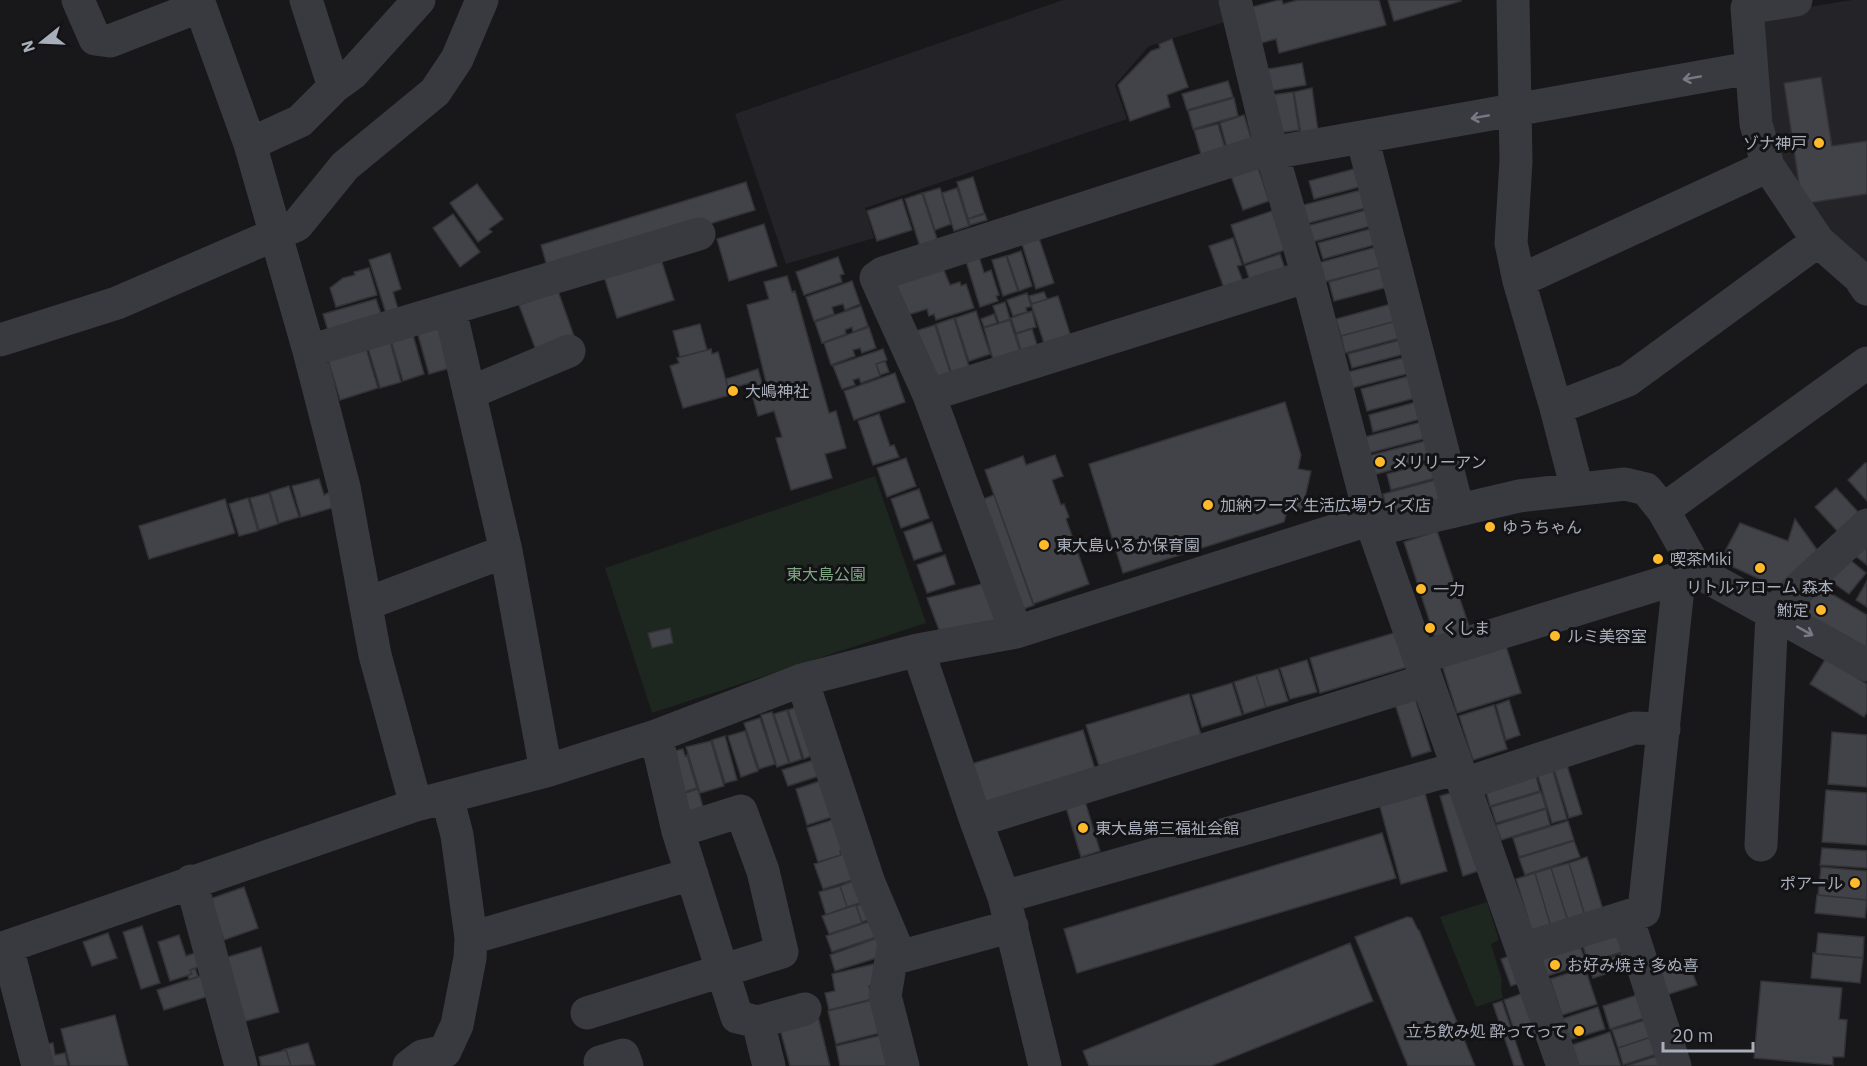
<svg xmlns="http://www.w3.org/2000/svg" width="1867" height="1066" viewBox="0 0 1867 1066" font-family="'IBM Plex Sans','Noto Sans JP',sans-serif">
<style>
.built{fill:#242428}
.green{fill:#1d261f}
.building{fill:#424348;stroke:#323237;stroke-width:1.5}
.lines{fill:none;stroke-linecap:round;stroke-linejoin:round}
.minor{stroke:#393a40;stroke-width:33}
.oneway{stroke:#777a84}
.poi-dot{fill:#ffba2b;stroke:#131316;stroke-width:2}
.labels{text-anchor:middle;stroke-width:6;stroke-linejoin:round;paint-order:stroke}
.poi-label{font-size:16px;fill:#a9aebb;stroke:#131316;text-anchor:start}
.park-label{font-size:16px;fill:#7ea881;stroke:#131316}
</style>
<rect width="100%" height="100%" fill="#18181b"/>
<path class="built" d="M1063,0H1218L1225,22L1149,46L1115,85L1127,119L865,208L874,238L786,264L735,114Z
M1852,0H1867V277L1778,167L1759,15Z"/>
<path class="green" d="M875,476L926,623L652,713L605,568Z
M1487,902L1499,940L1491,944L1502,980L1501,988L1503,998L1476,1007L1440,917Z"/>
<path class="building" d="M1279,0H1282L1283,4L1298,0H1379L1386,25L1279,53L1276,39L1261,43L1252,7Z
M1388,0H1460L1461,1L1394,21Z
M1172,39L1188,87L1167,95L1170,107L1130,121L1118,85L1151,51L1160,48L1159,44Z
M1302,63L1306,85L1271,91L1268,69Z
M1821,77L1832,146L1867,141V194L1802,204L1784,83Z
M1228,81L1233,97L1187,110L1182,94Z
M1312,88L1318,131L1301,134L1294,92Z
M1293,92L1299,130L1278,133L1272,95Z
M1234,98L1238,116L1193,129L1188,111Z
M1244,115L1253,145L1228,152L1220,123Z
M1218,124L1227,155L1203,161L1194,130Z
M1257,164L1269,201L1243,210L1230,173Z
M1354,169L1359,187L1314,199L1309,181Z
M973,177L984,213L968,219L957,182Z
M746,182L755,210L549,273L541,245Z
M477,184L503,219L489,229L492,232L478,242L450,203Z
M940,188L951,224L935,230L923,193Z
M957,188L969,226L954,231L942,193Z
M1365,189L1369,207L1305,224L1300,206Z
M922,193L939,245L921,250L905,199Z
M902,199L912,230L877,241L867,211Z
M1370,209L1374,225L1312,242L1307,226Z
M1272,211L1285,250L1244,264L1231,225Z
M453,214L480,252L460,267L433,228Z
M985,214L987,220L970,225L968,219Z
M764,224L777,266L729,281L717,239Z
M1370,229L1374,245L1323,259L1318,243Z
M1039,238L1054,283L1036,289L1022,244Z
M1233,238L1242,265L1237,266L1244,284L1225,291L1209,246Z
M1380,246L1385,266L1324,282L1318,263Z
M1021,251L1032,286L1019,291L1007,256Z
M390,253L401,289L393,292L398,309L386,313L369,260Z
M978,253L984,273L991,270L999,295L996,296L998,301L980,307L965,258Z
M1280,254L1287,275L1252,287L1245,266Z
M660,256L674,300L617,318L603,273Z
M1006,256L1018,291L1003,296L992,260Z
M838,257L844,274L840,275L842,282L804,295L796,272Z
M941,263L950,285L960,282L961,286L966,284L974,308L936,320L934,314L929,316L927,309L904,316L892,279Z
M1382,267L1388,287L1334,301L1329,282Z
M369,268L377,295L336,307L330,288L343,278L355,275L354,272Z
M787,276L792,292L795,291L829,413L836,411L846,448L825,454L832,478L791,490L776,438L782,437L774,411L758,416L751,391L767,386L747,305L769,299L764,282Z
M852,281L860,304L845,310L843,304L832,307L834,314L814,321L806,297Z
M558,291L575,339L537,353L519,305Z
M1044,292L1047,299L1032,304L1029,296Z
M1027,293L1031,306L1026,308L1027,312L1013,316L1007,300Z
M1058,296L1071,337L1045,346L1031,304Z
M376,299L381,314L329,334L323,314Z
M1005,302L1010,319L999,323L993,306Z
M1391,304L1396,321L1341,336L1336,319Z
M861,306L868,326L853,332L852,327L845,330L846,334L822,343L815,322Z
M976,311L990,354L969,361L955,318Z
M1032,311L1036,327L1016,333L1011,318Z
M994,314L997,323L984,327L981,319Z
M954,318L971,373L953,379L936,324Z
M447,319L461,365L429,374L416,328Z
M1010,320L1022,358L994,363L984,328Z
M1396,321L1400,338L1345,353L1341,336Z
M700,324L707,350L680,357L673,331Z
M935,325L951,375L934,381L916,331Z
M869,327L876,348L862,353L860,348L853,350L855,356L831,365L824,343Z
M1032,329L1037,345L1021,350L1016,334Z
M413,335L424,374L403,381L391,341Z
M1400,340L1404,354L1352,368L1348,354Z
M390,341L401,382L380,388L368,348Z
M365,345L378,388L340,400L327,356Z
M711,349L712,354L718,352L730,395L683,408L670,366L679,363L677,358Z
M883,349L887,360L876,364L880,376L861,383L859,378L853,380L855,385L842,389L833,366Z
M1406,357L1410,373L1352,388L1348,372Z
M885,361L889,372L880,375L876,364Z
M758,369L763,387L752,390L750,383L728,389L726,379Z
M895,373L905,402L854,420L844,391Z
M1413,375L1419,397L1367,411L1361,389Z
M1420,401L1424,418L1373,432L1369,415Z
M1285,402L1301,455L1298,469L1311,471L1302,511L1288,508L1284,522L1123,573L1089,464Z
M879,414L890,446L894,445L899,457L873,465L858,421Z
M1425,421L1430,437L1369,453L1365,437Z
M1429,440L1434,458L1373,475L1368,456Z
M1055,455L1063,476L1052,480L1061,505L1064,504L1069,517L1066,519L1089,584L1033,604L985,470L1023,456L1026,465Z
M906,458L916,486L887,497L877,468Z
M1432,462L1436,478L1391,490L1387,474Z
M1865,463H1867V501L1848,480Z
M319,479L324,495L330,492L335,507L301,517L292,486Z
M1439,479L1445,498L1388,514L1383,494Z
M289,486L299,517L279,523L270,492Z
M1836,488L1859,513L1838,532L1815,507Z
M919,489L929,518L901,528L891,499Z
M269,493L278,524L259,530L250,498Z
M994,495L1034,605L1021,610L981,500Z
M248,498L258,531L239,536L229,504Z
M225,499L235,533L149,559L139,526Z
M1795,519L1820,554L1783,590L1720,561L1740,523L1788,541Z
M932,522L942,551L914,560L904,532Z
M1437,531L1469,626L1435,638L1404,542Z
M1867,542V565L1853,554Z
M945,555L955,584L927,593L917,565Z
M1849,559L1866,573L1849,594L1828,579Z
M1867,581V607L1856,600Z
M990,582L1000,620L941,635L927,598Z
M1822,588L1867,615V651L1799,611Z
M670,628L673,643L652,648L648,633Z
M1404,630L1414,665L1320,693L1310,658Z
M1505,643L1521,693L1457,713L1441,662Z
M1826,658L1867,684V712L1864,717L1810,684Z
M1307,660L1317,692L1290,699L1280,668Z
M1278,669L1288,701L1266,707L1256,675Z
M1256,675L1266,707L1244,714L1234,682Z
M1232,683L1242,715L1202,727L1192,695Z
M1189,694L1201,735L1099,766L1086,725Z
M1415,698L1431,751L1412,757L1395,704Z
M1509,700L1520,735L1506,740L1496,705Z
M1494,705L1507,749L1473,760L1459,716Z
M800,706L815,754L804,759L788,710Z
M787,710L802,759L790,763L774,714Z
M772,712L789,763L777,767L761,715Z
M760,718L775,764L759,769L744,723Z
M1083,730L1095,769L980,805L968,765Z
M745,731L758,771L741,777L728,736Z
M1832,732L1867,735V787L1828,784Z
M725,736L737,780L725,783L712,740Z
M711,741L724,786L700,793L686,747Z
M683,749L685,756L687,755L697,788L682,793L670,752Z
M817,759L822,775L788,786L782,770Z
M1566,762L1582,814L1569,818L1553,766Z
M1552,768L1567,819L1552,823L1537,773Z
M1535,773L1540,791L1490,806L1485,788Z
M823,780L835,816L807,825L796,789Z
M698,789L704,811L688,815L682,794Z
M1424,790L1447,871L1401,884L1379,803Z
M1826,790L1867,793V845L1822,842Z
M1458,791L1481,870L1463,876L1440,796Z
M1541,792L1546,808L1496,823L1491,807Z
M1084,798L1100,851L1081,857L1065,804Z
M1546,809L1550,825L1501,840L1496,825Z
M838,818L847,849L840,851L841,855L818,862L807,828Z
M1568,821L1574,840L1519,857L1513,838Z
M1382,833L1396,878L1077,973L1064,929Z
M1574,841L1580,857L1525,875L1519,858Z
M849,848L859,878L823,889L814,864L841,855L840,851Z
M1822,848L1867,851V868L1820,865Z
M1587,857L1603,910L1585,916L1569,863Z
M1569,863L1585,916L1568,921L1551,868Z
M1821,867L1867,871V900L1818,895Z
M1551,868L1568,921L1551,927L1535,873Z
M1535,873L1551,927L1532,932L1516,879Z
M853,881L866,901L847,907L840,886Z
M840,886L847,907L826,915L819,892Z
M244,887L258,928L224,940L210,899Z
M1817,895L1867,900L1865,918L1815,913Z
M867,902L873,918L862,922L856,906Z
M856,905L862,923L829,934L822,916Z
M1407,917L1412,918L1418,930H1419L1475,1066H1408L1355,937Z
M874,920L879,936L832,952L826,936Z
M1619,923L1628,950L1588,963L1580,936Z
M142,926L160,983L141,989L123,932Z
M108,933L117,958L92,966L83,942Z
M1818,933L1864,937L1863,958L1816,954Z
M179,935L186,956L195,953L199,967L190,970L192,974L170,981L158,942Z
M880,937L886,955L835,971L830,955Z
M1578,940L1586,963L1547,976L1540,953Z
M1350,943L1373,1001L1211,1066H1089L1083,1051Z
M261,947L279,1012L239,1023L221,959Z
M1630,951L1634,965L1593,978L1589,965Z
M1813,953L1863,958L1860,983L1811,978Z
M1513,955L1522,982L1511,986L1501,959Z
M1687,957L1697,985L1663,996L1654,968Z
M874,964L879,983L869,986L872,999L829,1010L825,993L835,991L832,974Z
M195,968L198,977L189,980L188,975L192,974L190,970Z
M1585,968L1597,1004L1562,1015L1550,979Z
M206,974L212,995L164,1010L157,990Z
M1761,981L1842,988L1839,1019L1847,1020L1844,1057H1833V1065L1754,1058Z
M1526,992L1536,1022L1514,1030L1504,1000Z
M1643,993L1651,1016L1610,1029L1603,1006Z
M872,1000L880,1033L836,1044L828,1011Z
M1502,1001L1523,1064L1524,1066H1514L1493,1004Z
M1598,1007L1605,1029L1569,1040L1562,1019Z
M115,1015L128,1066H70L61,1029Z
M818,1016L830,1066H790L779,1025Z
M1652,1018L1657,1035L1618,1048L1612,1030Z
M1610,1032L1621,1066H1575L1569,1046Z
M882,1035L889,1066H840L836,1046Z
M1657,1035L1663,1052L1623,1065L1618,1048Z
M53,1043L55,1055L65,1053L68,1066H42L48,1044Z
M308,1043L315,1065L291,1066L286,1050H282Z
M286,1050L291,1066H261L259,1057Z
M1663,1054L1667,1066H1626Z"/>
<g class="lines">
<path class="minor" d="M78,0L95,39L110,41L200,6
M198,0L250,144L309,351L344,487L375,655L416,805
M306,0L334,87
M1235,0L1272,153L1305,266L1374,530L1563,1066
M1513,0L1516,161L1511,243L1519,281L1556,408L1577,489
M1796,0L1747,8L1756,124L1768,166L1818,241L1859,277L1867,289
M1362,137L1458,510
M250,144L300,121L334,87L353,73L419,0
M1272,153L1750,68
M1519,281L1768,166
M450,310L506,551L546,771
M0,340L117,303L297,225L345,166L435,92L457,59L482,0
M309,351L699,234
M469,393L569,351
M929,395L1308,276
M1556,408L1628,380L1818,241
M1663,510L1867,363
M1374,530L1519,496L1625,484L1646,489L1663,510L1698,572L1867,665
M366,604L506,551
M1016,632L929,395L876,278L883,273L1271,148
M918,650L976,821L1004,897L1045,1066
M1419,658L1698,572
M802,680L869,883L894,942L885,996L903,1066
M656,736L678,831L737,1017L758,1022L805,1009
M1464,784L1634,728L1664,729
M976,821L1427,680
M1761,845L1772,613L1867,525
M191,881L241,1066
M1004,897L1458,768
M1627,917L1675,1066
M471,938L692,874
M7,947L38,1066
M0,949L416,805L546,771L656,736L802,680L918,650L1016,632L1371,519
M1523,949L1644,911L1679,578
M892,959L1012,926
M587,1013L782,952L763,871L741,811L678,831
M758,1022L769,1066
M600,1062L623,1055L627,1066
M409,1066L422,1056L445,1051L457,1025L470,958L471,938L457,835L447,797"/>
</g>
<defs><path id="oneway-shaft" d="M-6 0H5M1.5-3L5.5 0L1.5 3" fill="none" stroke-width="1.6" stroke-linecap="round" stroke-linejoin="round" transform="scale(1.5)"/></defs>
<g class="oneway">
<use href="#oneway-shaft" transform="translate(1692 78) rotate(170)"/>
<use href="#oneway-shaft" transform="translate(1480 117) rotate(170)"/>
<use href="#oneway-shaft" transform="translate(1805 631) rotate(29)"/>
</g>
<g class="poi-dot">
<circle cx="1819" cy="143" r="6"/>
<circle cx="733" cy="391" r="6"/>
<circle cx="1380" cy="462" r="6"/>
<circle cx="1208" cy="505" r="6"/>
<circle cx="1490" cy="527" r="6"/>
<circle cx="1044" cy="545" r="6"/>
<circle cx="1658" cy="559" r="6"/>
<circle cx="1760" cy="568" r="6"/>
<circle cx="1421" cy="589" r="6"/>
<circle cx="1821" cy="610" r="6"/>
<circle cx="1430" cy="628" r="6"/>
<circle cx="1555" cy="636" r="6"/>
<circle cx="1083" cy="828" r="6"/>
<circle cx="1855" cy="883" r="6"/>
<circle cx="1555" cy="965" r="6"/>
<circle cx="1579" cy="1031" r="6"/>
</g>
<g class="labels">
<g class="poi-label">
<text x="1807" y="149" text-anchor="end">ゾナ神戸</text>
<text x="745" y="397">大嶋神社</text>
<text x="1392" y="468">メリリーアン</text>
<text x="1220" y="511">加納フーズ 生活広場ウィズ店</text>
<text x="1502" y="533">ゆうちゃん</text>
<text x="1056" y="551">東大島いるか保育園</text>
<text x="1670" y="565">喫茶Miki</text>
<text x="1760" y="593" text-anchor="middle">リトルアローム 森本</text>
<text x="1433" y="595">一力</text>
<text x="1809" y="616" text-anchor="end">鮒定</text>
<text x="1442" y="634">くしま</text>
<text x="1567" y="642">ルミ美容室</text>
<text x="1095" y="834">東大島第三福祉会館</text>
<text x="1843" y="889" text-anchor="end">ポアール</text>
<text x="1567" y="971">お好み焼き 多ぬ喜</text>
<text x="1567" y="1037" text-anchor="end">立ち飲み処 酔ってって</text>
</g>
<g class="park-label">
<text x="826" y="580">東大島公園</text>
</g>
</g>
<g transform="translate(42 42) rotate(252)" stroke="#131316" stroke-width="4.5" paint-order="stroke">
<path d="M0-4.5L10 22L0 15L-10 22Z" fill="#a9aebb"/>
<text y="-9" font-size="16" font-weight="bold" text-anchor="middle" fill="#a9aebb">N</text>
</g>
<path d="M1663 1042v9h90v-9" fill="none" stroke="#a9aebb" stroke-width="3"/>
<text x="1672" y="1042" font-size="18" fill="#a9aebb" stroke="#131316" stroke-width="4.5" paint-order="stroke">20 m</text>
</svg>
